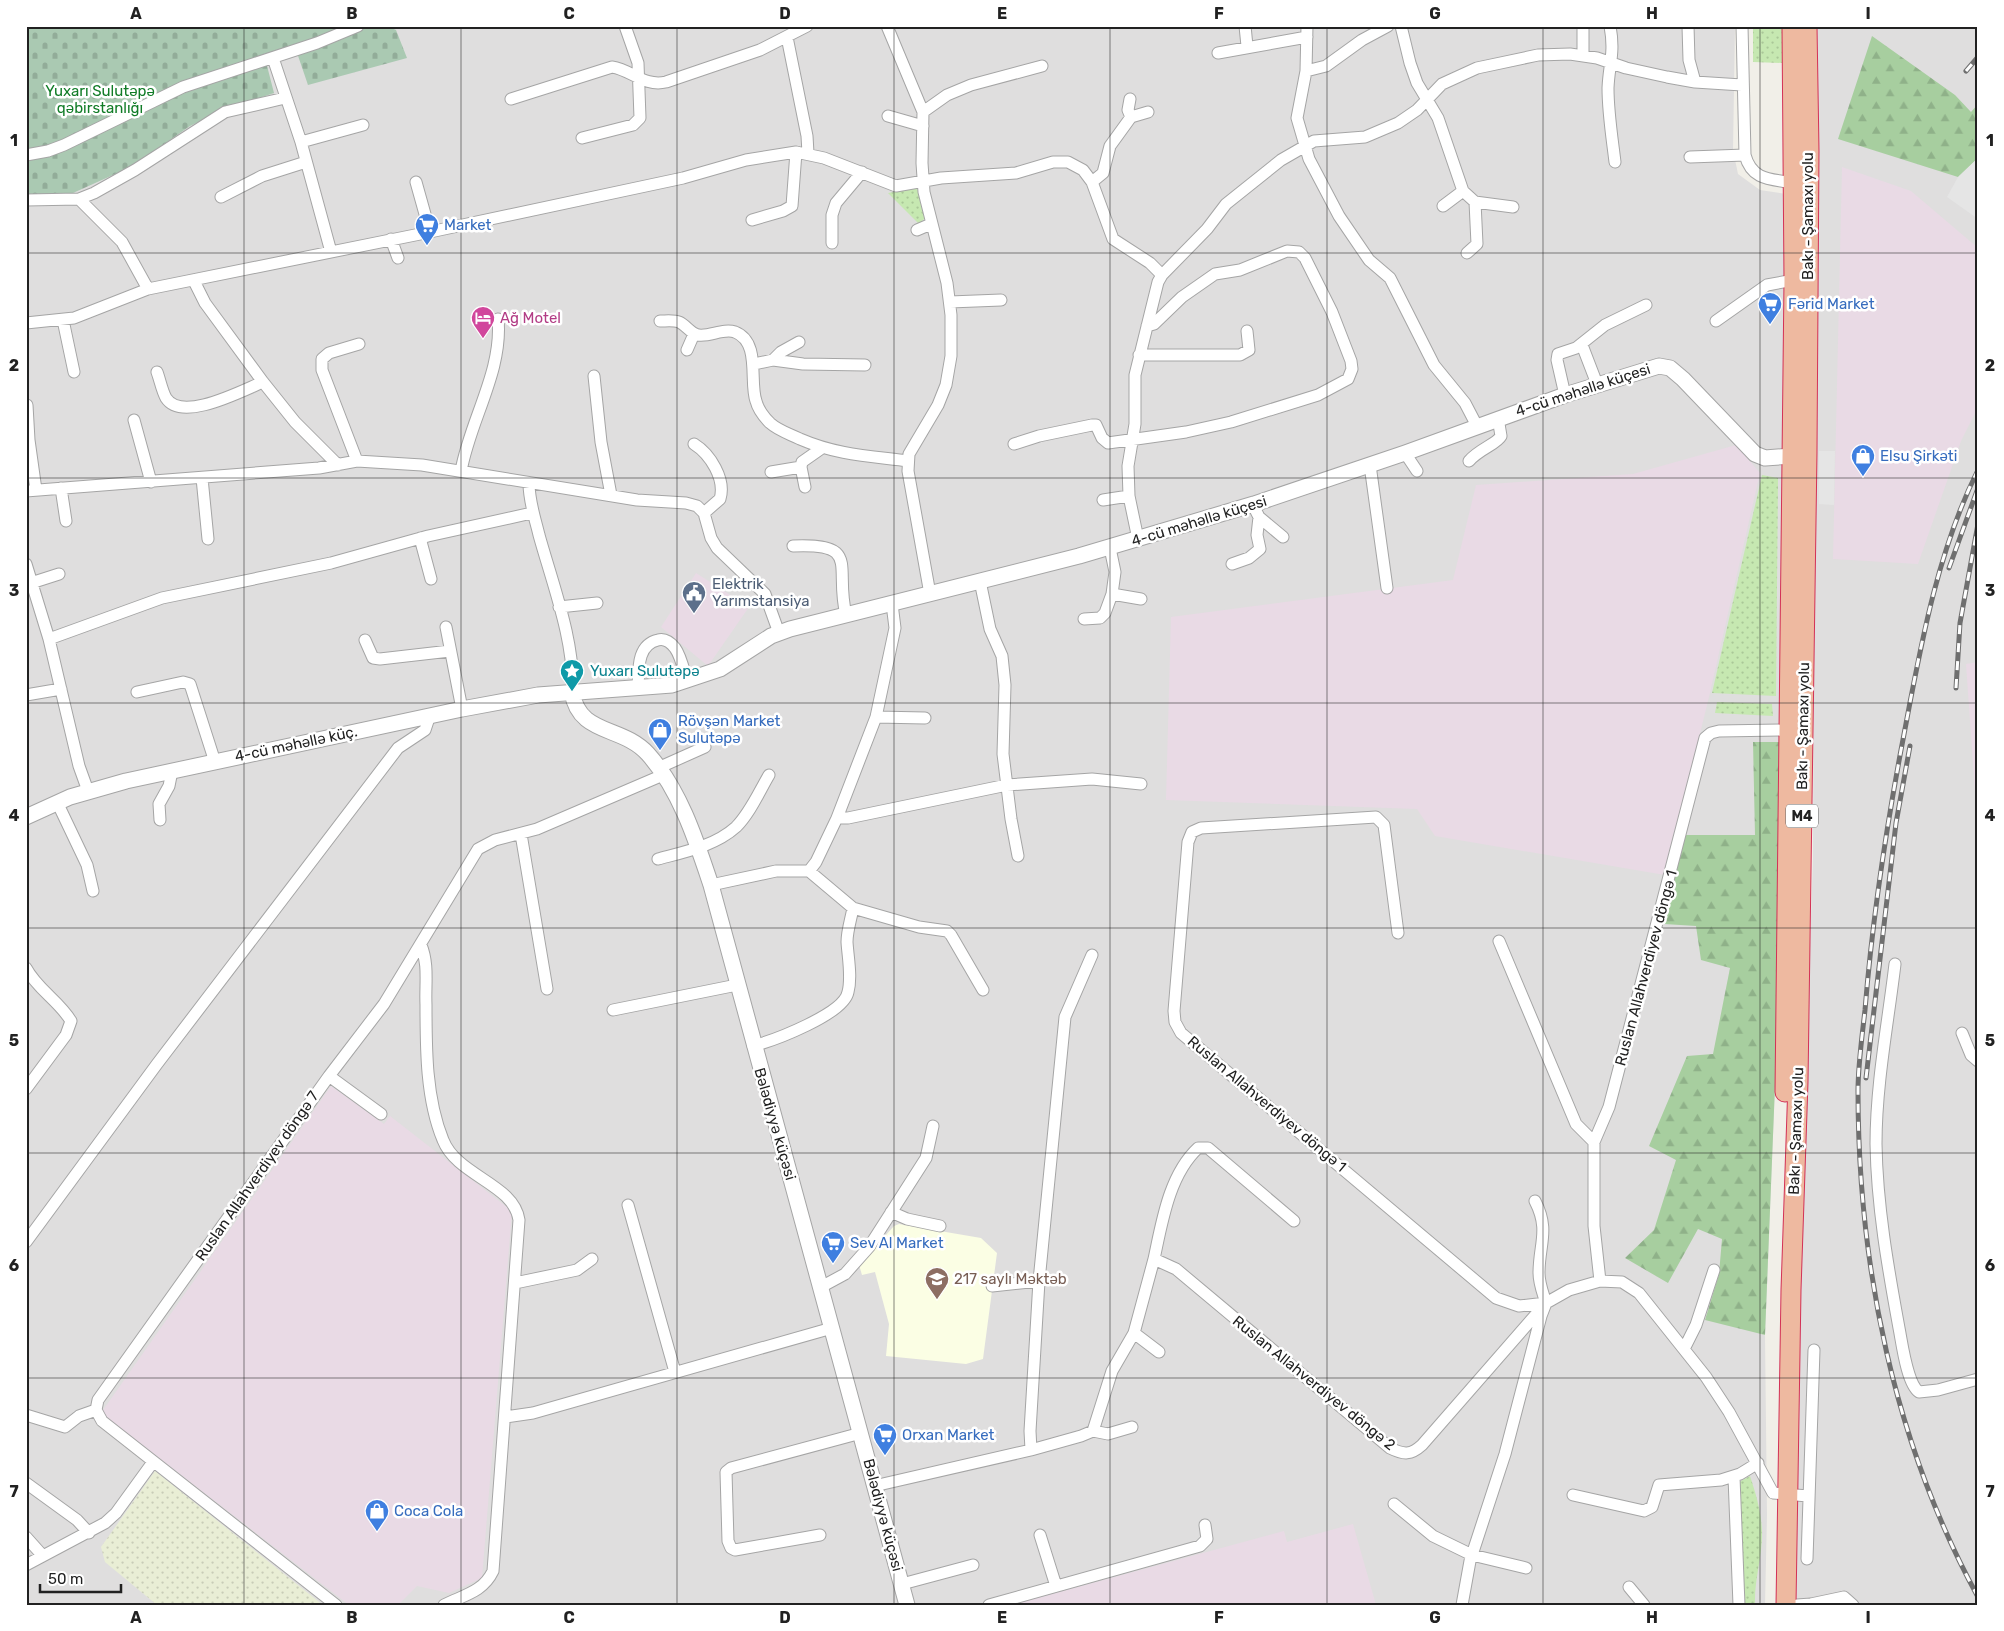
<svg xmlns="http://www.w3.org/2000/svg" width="2004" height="1631" viewBox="0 0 2004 1631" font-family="Rubik,sans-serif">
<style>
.residential{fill:#dfdede}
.industrial{fill:#e9dae5}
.education{fill:#fbfee4}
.farmland{fill:url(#farmland-dots)}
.grass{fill:url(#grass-dots)}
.forest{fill:url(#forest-firs)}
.cemetery{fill:url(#cemetery-stones)}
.parking{fill:#e5e5e5}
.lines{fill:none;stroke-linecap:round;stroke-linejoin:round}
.minor-casing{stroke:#a5a5a5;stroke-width:13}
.tertiary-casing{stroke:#a5a5a5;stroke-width:17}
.trunk-casing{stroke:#d33156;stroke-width:21}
.minor{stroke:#fff;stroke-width:11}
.tertiary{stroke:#fff;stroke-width:15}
.trunk{stroke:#eeb9a0;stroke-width:19}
.rail-casing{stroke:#6f6f6f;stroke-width:5}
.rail{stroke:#fff;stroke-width:3;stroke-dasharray:9;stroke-linecap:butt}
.grid{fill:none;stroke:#212121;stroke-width:1;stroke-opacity:0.55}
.labels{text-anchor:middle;stroke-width:5;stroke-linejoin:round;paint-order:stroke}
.shield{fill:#fff;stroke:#646464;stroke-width:1}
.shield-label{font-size:14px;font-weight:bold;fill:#212121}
.park-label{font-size:15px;fill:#117c27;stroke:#fff}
.street-label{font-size:15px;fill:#212121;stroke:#fff}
.shop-label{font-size:15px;fill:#366cbe;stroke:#fff;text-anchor:start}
.hotel-label{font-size:15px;fill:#b23c85;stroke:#fff;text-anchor:start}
.service-label{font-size:15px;fill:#4e5e75;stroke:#fff;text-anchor:start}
.culture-label{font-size:15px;fill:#0d838f;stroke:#fff;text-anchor:start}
.education-label{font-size:15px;fill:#785e54;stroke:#fff;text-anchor:start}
.neatline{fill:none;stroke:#212121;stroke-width:2}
.grid-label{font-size:16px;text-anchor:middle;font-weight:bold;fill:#212121}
</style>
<defs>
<pattern id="farmland-dots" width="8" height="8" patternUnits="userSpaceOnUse" patternTransform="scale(1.25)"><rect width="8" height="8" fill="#e9eed5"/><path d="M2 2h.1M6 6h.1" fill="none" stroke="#c8ccb7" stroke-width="1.8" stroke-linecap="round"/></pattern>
<pattern id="grass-dots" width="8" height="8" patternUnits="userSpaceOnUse" patternTransform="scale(1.25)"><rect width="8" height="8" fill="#c6e8b1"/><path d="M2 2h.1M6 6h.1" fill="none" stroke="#aac798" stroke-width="1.8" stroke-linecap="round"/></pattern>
<pattern id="forest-firs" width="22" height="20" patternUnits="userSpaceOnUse" patternTransform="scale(1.25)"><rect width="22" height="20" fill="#a7ce9f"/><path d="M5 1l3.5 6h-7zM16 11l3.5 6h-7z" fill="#8fb189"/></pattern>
<pattern id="cemetery-stones" width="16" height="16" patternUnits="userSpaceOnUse" patternTransform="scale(1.25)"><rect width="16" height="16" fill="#aac9b2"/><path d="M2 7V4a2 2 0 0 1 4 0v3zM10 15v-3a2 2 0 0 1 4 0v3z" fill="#92ac99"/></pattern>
</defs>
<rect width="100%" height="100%" fill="#f1efe8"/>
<path class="residential" d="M26,26H1735L1733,150L1738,174L1760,190L1786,194L1776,1061L1765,1335L1767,1515L1765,1605H26Z
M1816,26H1978V1605H1794L1802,1181L1813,858Z"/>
<path class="industrial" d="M1842,167L1911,191L1978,248V407L1961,441L1918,564L1833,559Z
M1736,445L1760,473L1709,697L1665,875L1435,836L1417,809L1166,800L1171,617L1453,580L1476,485L1633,474Z
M696,573L749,607L708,666L661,627Z
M1978,662V807L1976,806L1966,664Z
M331,1086L384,1124L390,1116L512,1211L482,1578L449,1593L417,1586L398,1605H349L101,1413Z
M1353,1524L1376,1605H1011L1284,1531L1287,1542Z"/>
<path class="education" d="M899,1224L981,1238L997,1253L983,1359L966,1364L886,1356L889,1324L875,1272L862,1275L859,1265L894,1226Z"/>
<path class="farmland" d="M155,1471L323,1605H157L105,1562L101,1547Z"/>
<path class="grass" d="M1753,26H1782V63L1753,62Z
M917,188L925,218L919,224L888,193Z
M1762,475L1778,478L1776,696L1712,693Z
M1717,702L1772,704L1773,716L1715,713Z
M1750,1476C1756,1494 1761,1511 1762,1530C1763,1555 1754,1579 1755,1605H1745L1737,1483Z"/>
<path class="forest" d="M1872,36L1955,95L1971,112L1978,104V158L1958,177L1838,139Z
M1753,742H1780L1776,1061L1765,1335L1705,1320L1719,1274L1722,1239L1698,1229L1668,1283L1625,1258L1654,1230L1676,1160L1649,1146L1687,1056L1713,1054L1730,968L1701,960L1696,926L1664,924L1685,835H1755Z"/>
<path class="cemetery" d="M26,26H387L396,30L407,58L308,85L295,47L264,54L274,93L224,110L190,126L133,166L73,193L26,196Z"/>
<path class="parking" d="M1978,158V219L1947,197L1958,177Z
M1819,451H1835L1834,505L1819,504Z"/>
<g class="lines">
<g class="minor-casing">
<path id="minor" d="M887,26L923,112L922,163L924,192L947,283L951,315V356L946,385L938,405L909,454L908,471L930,594
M1245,26L1247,46
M1307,26L1306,71L1297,118L1309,159L1339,216L1369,260L1390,278L1434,365L1465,403L1477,426
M1401,26L1410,63L1417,83L1438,118L1463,191L1475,202L1513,207
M1610,26C1615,53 1609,64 1608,88C1608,113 1612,137 1615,162
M1688,26L1689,60L1695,82
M1742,26L1745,155C1752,181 1771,179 1794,183
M787,37L807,136L808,153
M1218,53L1307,37
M1583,55V26
M273,58L301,142L331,252
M1306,71L1326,66L1362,40L1388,26
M511,99L612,67C632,70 644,87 666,82L760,50L807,26
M923,112L947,95L971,85L1042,66
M888,116L923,126
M1131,117L1148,112
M582,138L633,125L640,118L638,63L625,26
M301,142L363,125
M26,155L48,151L64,145L183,87L317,43L358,26
M1690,157L1745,155
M416,182L430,232
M1092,182L1103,173L1110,146L1131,117L1128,110L1130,99
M221,197L262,176L306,162
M79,199L122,242L148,289
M26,200L79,199L94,193L135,170L225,112L285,98
M1443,206L1463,191
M752,220L783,211L792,206L796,152
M917,230L931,224
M391,239L398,258
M832,243V215L836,203L862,172
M1467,253L1477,244L1475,202
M194,281L205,303L263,382L295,422L338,465
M950,302L1001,300
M63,320L74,372
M660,321C666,321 674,320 679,322C686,325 690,333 698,335C710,337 723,328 735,332C761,342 749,382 756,401C758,409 764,417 770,423C779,431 790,434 800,439C837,455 869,456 908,461
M1716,321L1767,285L1794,280
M26,323L74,318L148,289L430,232L683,178L746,160L796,152L824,158L896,186L941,178L1016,173L1053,162H1068L1083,170L1092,182L1113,239L1150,263L1162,275
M1582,345L1597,384
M687,350L694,334
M1139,355H1240L1249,350L1247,331
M773,360L781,352L799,342
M754,364L773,360L803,364L865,365
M157,372C160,380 162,391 166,398C182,423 243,390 263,382
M594,376L601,442L611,495
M1565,395L1557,360L1558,354L1576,348L1605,325L1646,305
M27,405L29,440L36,490
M134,420L151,482
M694,444C710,454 726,479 720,499L704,513
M1014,444L1039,436L1092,425H1096L1102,438L1108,443L1186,432L1231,422L1318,395L1348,379L1352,369L1351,361L1332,312L1305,258L1299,252L1287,251L1240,270L1215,274L1182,297L1154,324L1147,326
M1405,453L1417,471
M357,461L322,370V359L329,353L359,344
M1469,461C1479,449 1497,444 1501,436L1498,418
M1370,465L1387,588
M461,471C470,420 503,371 498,319
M771,472L801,467
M202,478L208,539
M529,483C529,502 535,518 539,535C552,582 576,645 572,692
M805,487L801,467L802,462L822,448
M61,488L66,521
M26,491L319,468L357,461L422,465L637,500L686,503L697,506L704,513L711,538L717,548L765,594L779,633
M1103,500L1129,496
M1256,511L1259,517L1283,537
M420,538L431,579
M1138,539L1129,496L1128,466L1135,424V375L1158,282L1162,275L1207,229L1226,204L1281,160L1314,141L1365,137L1398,123L1417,110L1442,84L1477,68L1538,55L1570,54L1597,58L1626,68L1667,77L1695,82L1742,85
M793,546C862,543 834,566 846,615
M26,564L49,639L79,766L88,791
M1232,564L1249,558L1260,549L1257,535L1259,517
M980,581L990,629L1002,656L1005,685L1003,754L1011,819L1018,856
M31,583L59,574
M1112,594L1141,599
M559,607L597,603
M1084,619L1100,618L1105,613L1112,594L1115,572L1110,548
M446,627L462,709
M49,639L162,598L331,563L428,536L532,513
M365,640L373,658L380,659L450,651
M638,689C639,671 636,645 658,640C665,638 671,643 675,648C681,656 684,671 687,681
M137,692L183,682L190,684L215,762
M26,695L61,689
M876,717L925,718
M658,768L705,747
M57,802L87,865L93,891
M837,818H848L1007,785L1092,779L1141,784
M160,820L159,804L169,786L172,771
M521,834L547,989
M658,859C684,852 715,846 736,827C750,813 759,792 769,775
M809,871L853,908L919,927L947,931L951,935L983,990
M711,885L776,871H809L816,862L837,818L876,717L895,628L892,604
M1398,933L1384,825L1376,817L1201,828L1192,832L1188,842L1174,1011L1175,1022L1181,1033L1496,1298L1519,1306L1546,1303
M1499,941L1576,1124L1594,1142
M421,945C429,965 425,984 426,1005C426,1049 426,1099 443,1140C457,1176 514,1184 519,1220L493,1571C483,1592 464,1595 444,1605
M1895,964C1888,1023 1876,1084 1876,1144C1877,1206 1888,1268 1899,1328C1902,1343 1907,1384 1919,1392L1938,1390L1978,1379
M26,968C37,989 59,1001 71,1021L66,1035L26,1089
M613,1010L737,985
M1962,1033L1971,1055L1978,1061
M753,1046C775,1040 844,1014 848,992C852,977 848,958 847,942C847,931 851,919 853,908
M329,1076L381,1114
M628,1205L675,1372
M891,1212L907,1219L940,1226
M26,1242L157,1064L398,748L425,730L430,715
M1154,1259C1162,1222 1169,1175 1198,1148H1208L1294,1221
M1600,1281L1594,1226V1142L1609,1107L1705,738L1711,733L1719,731L1788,730
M515,1283L577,1270L592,1259
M992,1286L1039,1281
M821,1287L845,1274L869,1247L926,1158L933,1126
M1134,1333L1159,1352
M1684,1349L1696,1325L1714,1270
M26,1415L65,1427L79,1416L96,1410
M505,1417L533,1413L832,1328
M1093,1431L1108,1434L1132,1427
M1031,1450L1030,1431L1039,1281L1065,1017L1092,955
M1734,1477L1739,1605
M26,1483L77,1520L89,1533
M874,1486L1031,1450L1081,1436L1093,1431L1112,1371L1134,1333L1154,1259L1176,1269L1390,1448C1404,1455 1411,1455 1422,1445L1546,1303L1569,1290L1600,1281L1622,1282L1639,1293L1706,1377L1729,1412L1773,1493L1808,1496
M1573,1495L1644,1511L1652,1507L1659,1485L1721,1480L1740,1474L1758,1463
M1394,1504L1433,1536L1472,1555L1526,1568
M820,1535L735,1550L731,1548L728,1541L726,1472L731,1468L861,1433
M1040,1535L1056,1586
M26,1537L43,1556
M1807,1559L1814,1350
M26,1565L105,1523L116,1513L153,1462
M902,1584L973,1565
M1629,1587L1644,1605
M336,1605L102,1421L96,1410L98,1400L329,1076L384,1004L478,849L495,840L537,829L663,775
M989,1605L1200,1546L1207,1539L1205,1525
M1462,1605L1470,1561L1505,1454L1541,1316L1546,1303C1543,1293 1539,1284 1539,1273C1539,1244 1550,1230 1535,1201
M1797,1605L1811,1604L1844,1597L1853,1605"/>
</g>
<g class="tertiary-casing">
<path id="tertiary" d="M572,692C579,736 622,725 648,754C680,790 696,840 711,885L907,1605
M26,817L70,797L126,781L462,709L538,695L672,685L720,669L771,636L790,629L1079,556L1254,504L1405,453L1565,395L1659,366L1670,368L1683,379L1755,454L1765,458L1792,456"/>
</g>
<g class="trunk-casing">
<path id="trunk" d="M1785,1092L1794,280L1792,26
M1786,1605L1791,1290L1798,1082L1807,452L1809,151L1807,26"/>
</g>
<use href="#minor" class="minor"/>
<use href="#tertiary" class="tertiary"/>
<use href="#trunk" class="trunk"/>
<g class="rail-casing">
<path id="rail" d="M1966,71L1978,57
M1978,470C1935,556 1919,656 1901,750C1885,836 1872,923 1865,1010C1862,1037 1858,1065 1858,1091C1858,1266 1894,1443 1978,1597
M1949,568L1978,488
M1956,688L1960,623L1978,524
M1866,1078L1896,823L1910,746"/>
</g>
<use href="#rail" class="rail"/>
</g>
<path class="grid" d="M244,26V1605M461,26V1605M677,26V1605M894,26V1605M1110,26V1605M1327,26V1605M1543,26V1605M1760,26V1605M26,253H1978M26,478H1978M26,703H1978M26,928H1978M26,1153H1978M26,1378H1978"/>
<defs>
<g id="supermarket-pin" transform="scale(1.25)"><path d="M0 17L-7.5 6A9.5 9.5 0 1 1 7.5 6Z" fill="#3f7fe0" stroke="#fff"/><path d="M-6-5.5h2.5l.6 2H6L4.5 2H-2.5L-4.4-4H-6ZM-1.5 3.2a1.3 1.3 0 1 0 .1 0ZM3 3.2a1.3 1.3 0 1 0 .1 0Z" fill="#fff"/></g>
<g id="hotel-pin" transform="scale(1.25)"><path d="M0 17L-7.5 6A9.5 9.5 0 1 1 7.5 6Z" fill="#d1479c" stroke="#fff"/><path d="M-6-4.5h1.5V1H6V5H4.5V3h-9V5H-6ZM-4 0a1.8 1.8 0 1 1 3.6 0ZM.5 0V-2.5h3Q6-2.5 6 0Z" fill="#fff"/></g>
<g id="shop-pin" transform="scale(1.25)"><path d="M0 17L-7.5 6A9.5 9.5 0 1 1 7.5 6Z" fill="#3f7fe0" stroke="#fff"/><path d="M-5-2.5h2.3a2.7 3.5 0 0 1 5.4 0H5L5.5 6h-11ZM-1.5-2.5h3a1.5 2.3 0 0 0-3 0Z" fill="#fff"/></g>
<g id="civic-pin" transform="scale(1.25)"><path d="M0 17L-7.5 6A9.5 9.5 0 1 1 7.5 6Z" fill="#5c6f8a" stroke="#fff"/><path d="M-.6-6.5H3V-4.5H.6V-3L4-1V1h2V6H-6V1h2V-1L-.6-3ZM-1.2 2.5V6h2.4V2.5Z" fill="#fff"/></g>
<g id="sight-pin" transform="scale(1.25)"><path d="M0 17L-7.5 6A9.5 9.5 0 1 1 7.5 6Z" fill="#0f9aa8" stroke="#fff"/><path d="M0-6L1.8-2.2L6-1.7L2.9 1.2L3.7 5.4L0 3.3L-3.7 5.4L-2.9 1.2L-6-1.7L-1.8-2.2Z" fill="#fff"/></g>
<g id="school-pin" transform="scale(1.25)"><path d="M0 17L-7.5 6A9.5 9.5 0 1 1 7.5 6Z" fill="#8d6e63" stroke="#fff"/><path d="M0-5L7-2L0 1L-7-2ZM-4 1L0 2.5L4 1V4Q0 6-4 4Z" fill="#fff"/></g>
</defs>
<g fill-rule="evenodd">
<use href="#supermarket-pin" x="427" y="225"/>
<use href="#supermarket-pin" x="1770" y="304"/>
<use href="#hotel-pin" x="483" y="318"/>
<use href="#shop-pin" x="1863" y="456"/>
<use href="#civic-pin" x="694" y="593"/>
<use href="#sight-pin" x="572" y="671"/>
<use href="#shop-pin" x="660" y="730"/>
<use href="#supermarket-pin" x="833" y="1243"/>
<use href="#school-pin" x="937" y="1279"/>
<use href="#supermarket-pin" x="885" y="1435"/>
<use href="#shop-pin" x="377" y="1511"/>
</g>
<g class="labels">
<rect class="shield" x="1786" y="804.5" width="32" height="23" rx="4"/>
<g class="shield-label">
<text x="1802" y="821">M4</text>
</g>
<g class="park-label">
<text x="100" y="96">Yuxarı Sulutəpə<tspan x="100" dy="17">qəbirstanlığı</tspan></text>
</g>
<g class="street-label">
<text transform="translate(1808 216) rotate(-90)" y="5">Bakı - Şamaxı yolu</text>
<text transform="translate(1583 390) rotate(-18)" y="5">4-cü məhəllə küçesi</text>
<text transform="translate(1199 521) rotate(-17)" y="5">4-cü məhəllə küçesi</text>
<text transform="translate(1803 726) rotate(-89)" y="5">Bakı - Şamaxı yolu</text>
<text transform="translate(296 744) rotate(-12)" y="5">4-cü məhəllə küç.</text>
<text transform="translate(1646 968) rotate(-75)" y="5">Ruslan Allahverdiyev döngə 1</text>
<text transform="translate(1267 1104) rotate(40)" y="5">Ruslan Allahverdiyev döngə 1</text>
<text transform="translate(775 1124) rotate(74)" y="5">Bələdiyyə küçəsi</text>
<text transform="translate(1796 1131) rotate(-88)" y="5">Bakı - Şamaxı yolu</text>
<text transform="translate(257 1176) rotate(-55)" y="5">Ruslan Allahverdiyev döngə 7</text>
<text transform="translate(1314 1383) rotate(39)" y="5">Ruslan Allahverdiyev döngə 2</text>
<text transform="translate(883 1515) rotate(75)" y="5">Bələdiyyə küçəsi</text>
</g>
<g class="shop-label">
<text x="444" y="230">Market</text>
<text x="1788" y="309">Fərid Market</text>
<text x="1880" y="461">Elsu Şirkəti</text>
<text x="678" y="726">Rövşən Market<tspan x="678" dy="17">Sulutəpə</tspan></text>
<text x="850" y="1248">Sev Al Market</text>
<text x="902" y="1440">Orxan Market</text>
<text x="394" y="1516">Coca Cola</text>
</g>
<g class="hotel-label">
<text x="500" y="323">Ağ Motel</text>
</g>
<g class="service-label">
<text x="712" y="589">Elektrik<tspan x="712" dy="17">Yarımstansiya</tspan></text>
</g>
<g class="culture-label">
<text x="590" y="676">Yuxarı Sulutəpə</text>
</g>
<g class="education-label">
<text x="954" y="1284">217 saylı Məktəb</text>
</g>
</g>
<rect width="2004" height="1631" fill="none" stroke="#ffffff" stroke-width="55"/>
<path d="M40 1584v8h81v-8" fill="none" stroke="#212121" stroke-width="2.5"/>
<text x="48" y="1584" font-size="15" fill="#212121" stroke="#ffffff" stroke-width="4" paint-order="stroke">50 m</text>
<rect x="28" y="28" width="1948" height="1576" class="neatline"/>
<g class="grid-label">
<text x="136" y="19">A</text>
<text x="352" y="19">B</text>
<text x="569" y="19">C</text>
<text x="785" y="19">D</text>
<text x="1002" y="19">E</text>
<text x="1219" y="19">F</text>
<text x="1435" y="19">G</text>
<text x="1652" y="19">H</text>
<text x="1868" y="19">I</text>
<text x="14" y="146">1</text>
<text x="1990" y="146">1</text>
<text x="14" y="371">2</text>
<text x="1990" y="371">2</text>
<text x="14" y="596">3</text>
<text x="1990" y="596">3</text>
<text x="14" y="821">4</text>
<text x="1990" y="821">4</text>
<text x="14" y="1046">5</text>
<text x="1990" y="1046">5</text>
<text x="14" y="1271">6</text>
<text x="1990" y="1271">6</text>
<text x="14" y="1497">7</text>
<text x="1990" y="1497">7</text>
<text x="136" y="1623">A</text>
<text x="352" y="1623">B</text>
<text x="569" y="1623">C</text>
<text x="785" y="1623">D</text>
<text x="1002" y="1623">E</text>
<text x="1219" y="1623">F</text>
<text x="1435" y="1623">G</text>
<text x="1652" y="1623">H</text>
<text x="1868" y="1623">I</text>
</g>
</svg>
